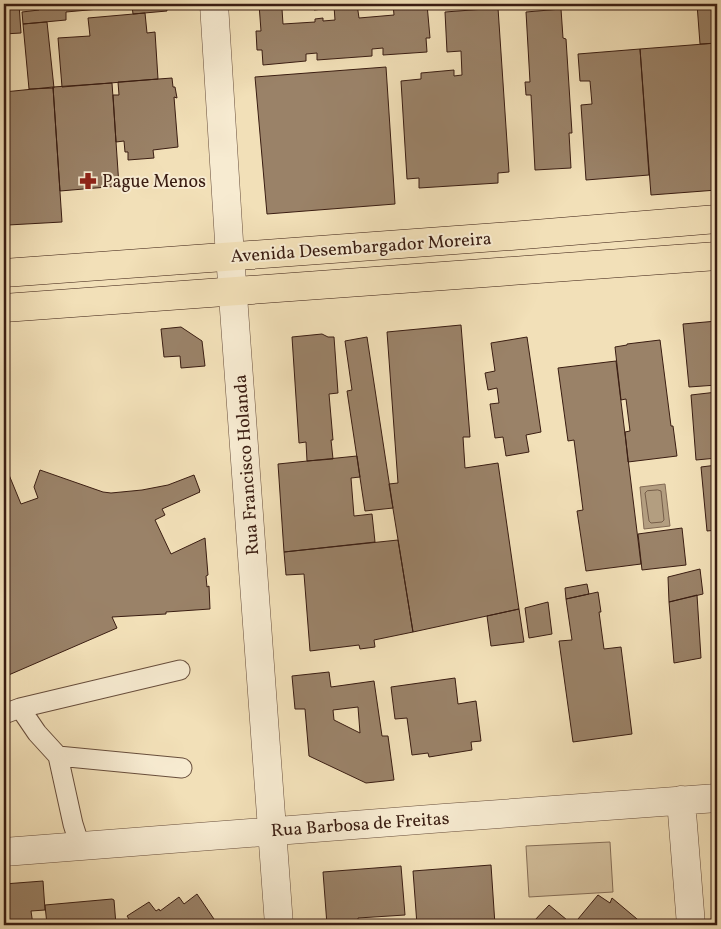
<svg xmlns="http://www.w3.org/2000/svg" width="721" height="929" viewBox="0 0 721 929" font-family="Vollkorn,serif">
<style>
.green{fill:#d3bf9c;stroke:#866e57}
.water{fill:#b39e80;stroke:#836a54}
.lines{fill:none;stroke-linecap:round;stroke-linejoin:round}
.shore{stroke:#765e49;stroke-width:1}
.building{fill:#9a8268;stroke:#3a1d12;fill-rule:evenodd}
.lane-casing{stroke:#684e3c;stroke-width:21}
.street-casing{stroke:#684e3c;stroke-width:29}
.primary-casing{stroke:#3a1d12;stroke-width:29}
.lane{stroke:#f7ebd1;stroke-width:19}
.street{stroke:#f7ebd1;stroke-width:28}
.primary{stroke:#f2e0b8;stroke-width:28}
.labels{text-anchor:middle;stroke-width:4;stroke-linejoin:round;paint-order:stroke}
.poi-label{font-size:18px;fill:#3a1d12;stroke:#f7ebd1;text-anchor:start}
.street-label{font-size:18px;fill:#3a1d12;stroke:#f7ebd1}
</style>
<rect width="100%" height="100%" fill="#f2e0b8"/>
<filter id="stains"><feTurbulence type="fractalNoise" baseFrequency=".004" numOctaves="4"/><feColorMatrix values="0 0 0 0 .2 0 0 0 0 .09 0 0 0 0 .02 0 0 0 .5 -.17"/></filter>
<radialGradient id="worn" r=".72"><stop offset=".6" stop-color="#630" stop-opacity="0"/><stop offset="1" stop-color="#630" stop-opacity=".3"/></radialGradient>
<path class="green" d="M610,842L613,892L529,897L526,846Z"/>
<path class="water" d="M665,484L670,526L644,529L640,487Z"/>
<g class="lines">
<path class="shore" d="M658,490L661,491L664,520L662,522L651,523L649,521L645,493L647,491Z"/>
</g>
<path class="building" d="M4,4H19L21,33L4,34Z
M38,4H166L167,11L133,14L132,6L66,12V20L23,24L22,12L39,10Z
M254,4H357L359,18L394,15L393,4H427L430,38H426L427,52L383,55V48L372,49V56L317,60V53L306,54V61L263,65L262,50H257L256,31H261L259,4L254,5ZM323,6H334L335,20L323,21V18L315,19V22L283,24L282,9L314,7V10L323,9Z
M697,4H717V43L700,44Z
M498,8L509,172L498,173V183L419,188V178L407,179L401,81L421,79V73L454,70V76L462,75L461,51L447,52L445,12Z
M561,9L563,38L566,39L572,133H569L571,168L535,170L531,95H526L525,82H530L526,12Z
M145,13L147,33L155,32L158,79L62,87L58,38L90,36L88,18Z
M47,22L54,88L29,89L23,24Z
M717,43V190L651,195L640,49Z
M640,49L649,175L586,180L581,105L592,104L590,81H580L578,54Z
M386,67L395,204L267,214L255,77Z
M172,78L173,87H175L177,98L174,97L178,147L153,150L154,158L128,160V152H125L124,141L116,142L113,95H119L118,82Z
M112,83L119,186L60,191L53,87Z
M53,87L62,222L8,225L4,169V92Z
M4,177L8,223L4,224Z
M717,321V385L689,387L683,324Z
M461,325L470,437H463L465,468L498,463L519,609L413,632L389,484L398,483L387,332Z
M181,327L202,341L205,366L181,368L180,356L164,357L161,329Z
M322,334L328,337H334L338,393L329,394L333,440H331L333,459L307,461L306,442L299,443L292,337Z
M367,337L393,508L365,511L347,391L352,390L345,341Z
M527,337L541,432L526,435L529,452L506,456L503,437L495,438L490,404L499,403L497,388L488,390L485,373L495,371L491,343Z
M660,340L671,426H673L677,456L628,462L625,432L630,431L626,399L621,400L615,347L627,345V344Z
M616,361L641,564L586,571L577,511L583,510L574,440L568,441L558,368Z
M717,392V458L696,460L691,395Z
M357,456L360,477L351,478L354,516L372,514L375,542L284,552L278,464Z
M717,465V530L707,531L701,467Z
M7,470L21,504L38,498L34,487L40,470L103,492L111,493L142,490L168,485L194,475L200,491H199L200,492L162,509L165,515L155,520L171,554L205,538L208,575L206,576L207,587L209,586L210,609L166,612V614L112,617L117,628L4,677V472Z
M682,528L686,565L642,570L638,534Z
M398,540L413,632L374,640L375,647L360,649L359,645L310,651L304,574L286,575L284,552Z
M700,569L703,594L669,602L668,577Z
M587,584L589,594L566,599L565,588Z
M598,592L601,612H599L604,649L621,647L632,734L573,742L559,641L572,640L566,599Z
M697,595L701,658L674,663L669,602Z
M548,602L552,634L529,638L525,608Z
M519,609L524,642L491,646L487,616Z
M329,672L331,687L374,681L382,736H388L394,780L366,783L309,756L305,709H295L292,676ZM358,707L360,733L334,720L333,710Z
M455,678L458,704L476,701L481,741L471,742L472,750L429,757L428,753L412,755L407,718L395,719L391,687Z
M491,865L495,925H417L413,871Z
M401,866L405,915L358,918V925H327L323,872Z
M43,881L45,910L31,911L33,925H4V884Z
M197,894L218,925H133L127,916L149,902L156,911L159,909L160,911L179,897L184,904Z
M598,895L610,903L612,898L643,924L642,925H573Z
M112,899L114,900L116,925H47L45,905Z
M549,905L573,925H540L534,921Z"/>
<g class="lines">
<g class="lane-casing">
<path id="lane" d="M20,708L180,670
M4,714L20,708L37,733L58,756L73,824L80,846
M58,756L182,768"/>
</g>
<g class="street-casing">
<path id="street" d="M214,4L229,241L279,925
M681,800L691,925
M4,852L444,818L717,798"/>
</g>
<g class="primary-casing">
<path id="primary" d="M4,273L511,236L717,219
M4,308L717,256"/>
</g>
<use href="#lane" class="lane"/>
<use href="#street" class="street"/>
<use href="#primary" class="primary"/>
</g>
<defs>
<g id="pharmacy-bare" transform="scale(1.35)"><path d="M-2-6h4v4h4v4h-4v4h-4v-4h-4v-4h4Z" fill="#8f2418" stroke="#f7ebd1" stroke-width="2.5" paint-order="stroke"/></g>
</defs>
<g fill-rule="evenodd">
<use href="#pharmacy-bare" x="88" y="181"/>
</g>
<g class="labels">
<g class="poi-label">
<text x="102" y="187">Pague Menos</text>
</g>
<g class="street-label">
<text transform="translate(361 247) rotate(-4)" y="6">Avenida Desembargador Moreira</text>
<text transform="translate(246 465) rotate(-94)" y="6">Rua Francisco Holanda</text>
<text transform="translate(360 824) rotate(-4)" y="6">Rua Barbosa de Freitas</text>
</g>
</g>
<rect width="721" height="929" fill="none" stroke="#f2e0b8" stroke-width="20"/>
<rect x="5" y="5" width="711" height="919" fill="none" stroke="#3a1d12" stroke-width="2.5"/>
<rect x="10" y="10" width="701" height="909" fill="none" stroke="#3a1d12"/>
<rect width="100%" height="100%" filter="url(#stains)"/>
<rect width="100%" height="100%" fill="url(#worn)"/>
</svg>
